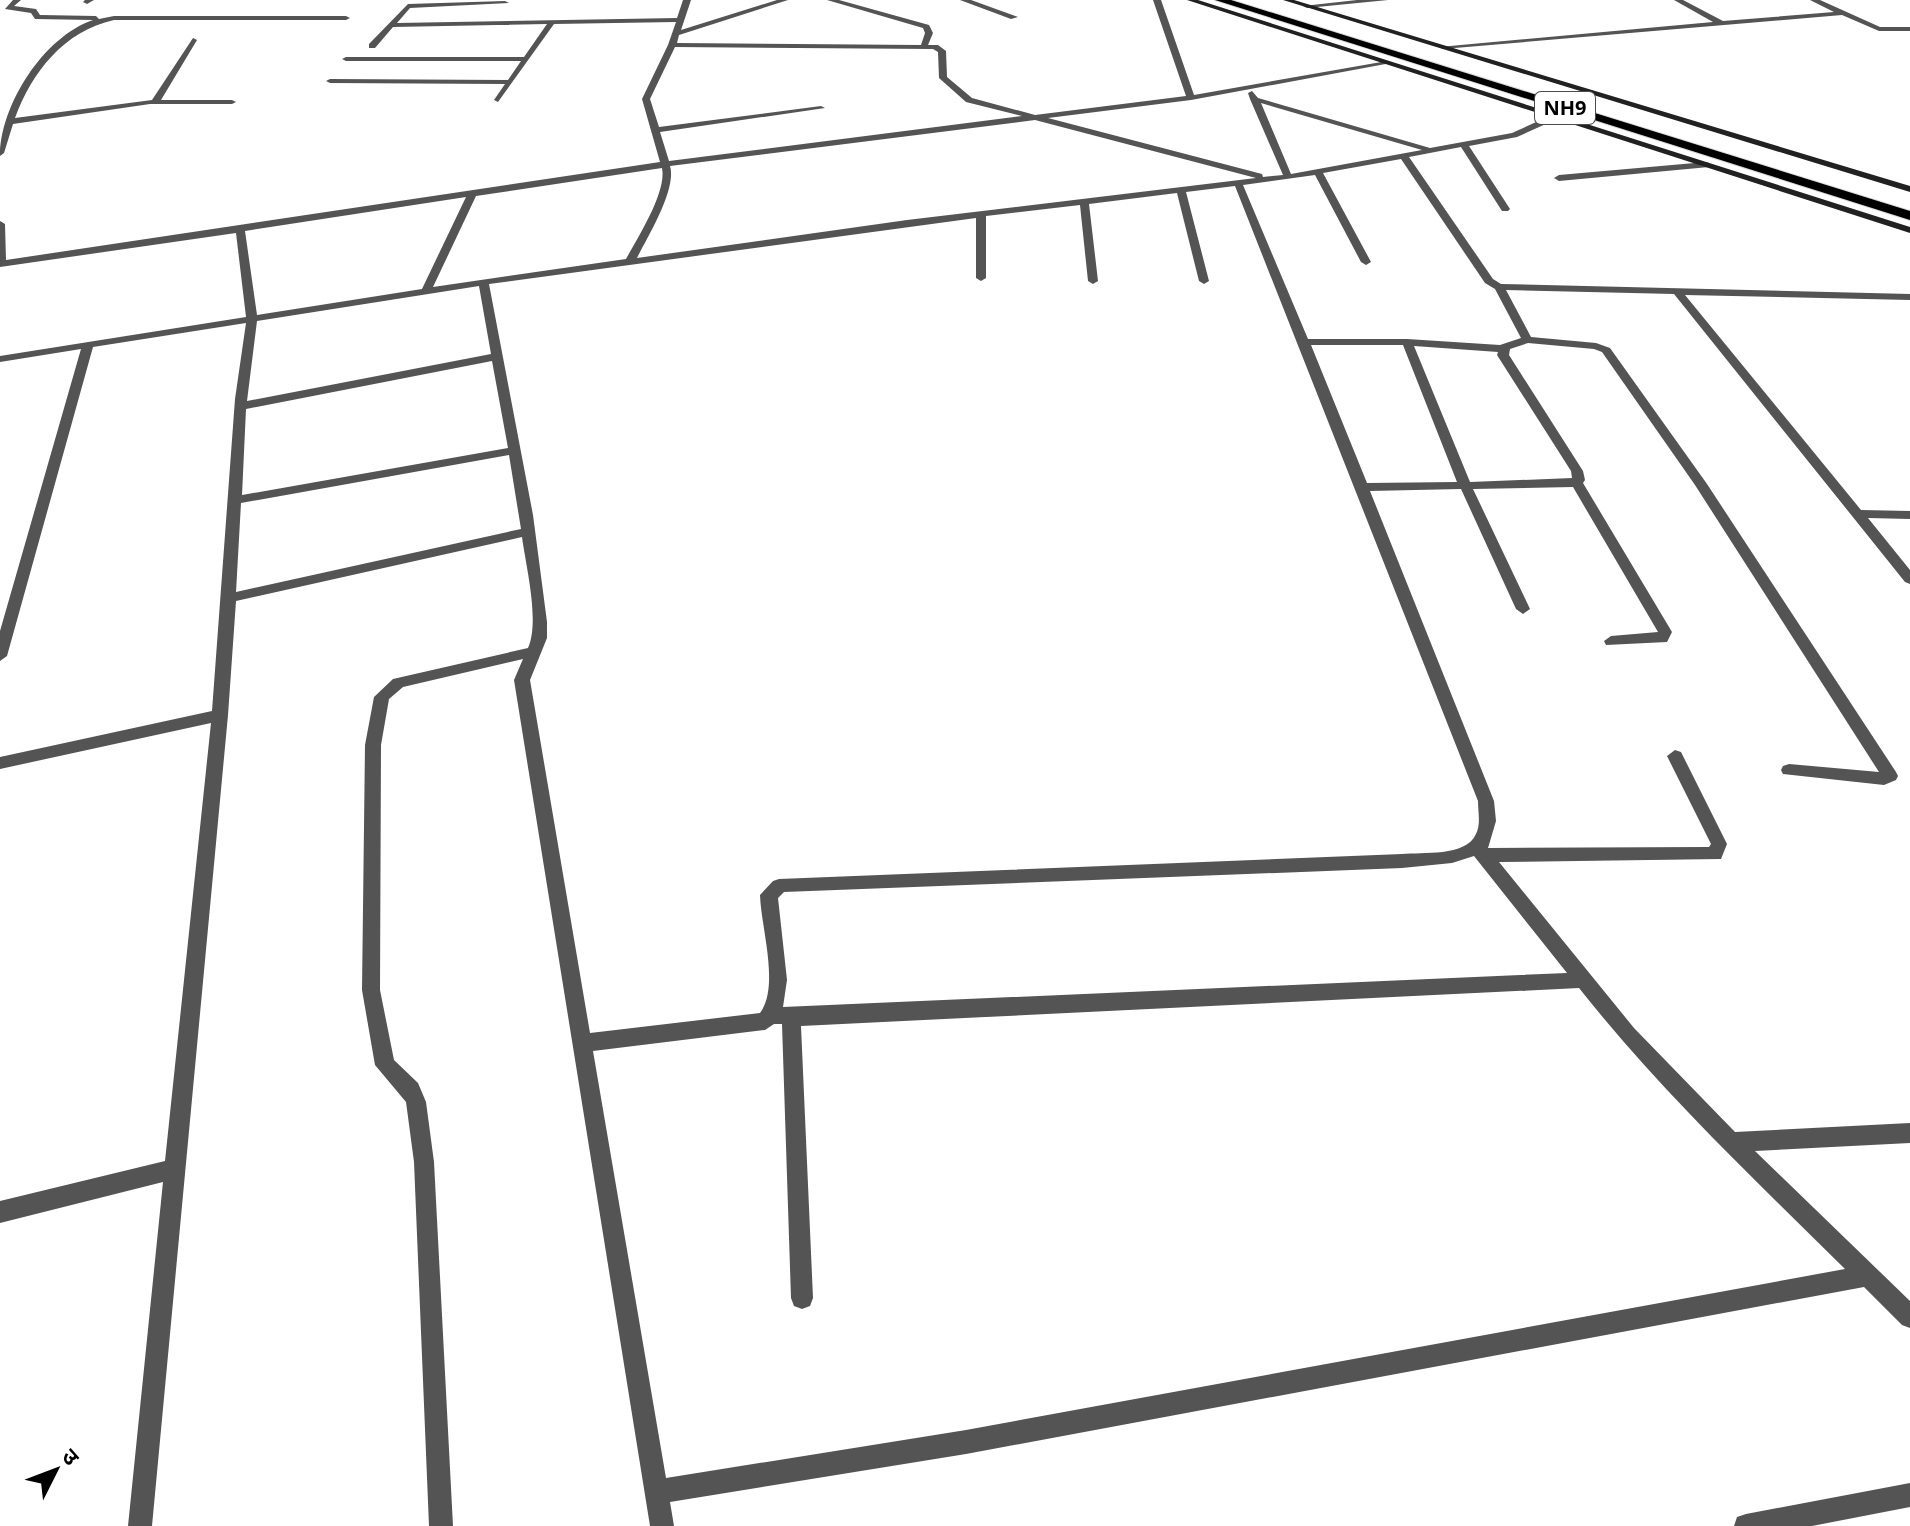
<svg xmlns="http://www.w3.org/2000/svg" width="1910" height="1526" viewBox="0 0 1910 1526" font-family="'Open Sans','Noto Sans Devanagari',sans-serif">
<style>
.lines{fill:none;stroke-linecap:round;stroke-linejoin:round}
.highway-casing{stroke:#dbdbdb;stroke-width:2}
.street{fill:#545454;fill-rule:evenodd}
.secondary{fill:#212121;fill-rule:evenodd}
.highway{fill:#000;fill-rule:evenodd}
.labels{text-anchor:middle;stroke-width:8;stroke-linejoin:round;paint-order:stroke}
.shield{fill:#fff;stroke:#4c4c4c;stroke-width:2}
.shield-label{font-size:20px;font-weight:bold;fill:#000}
</style>
<rect width="100%" height="100%" fill="#fff"/>
<g class="lines">
<g class="highway-casing">
<path id="highway" d="M1215,0H1231L1910,211V220Z"/>
</g>
<path class="street" d="M13,0H21L14,6L36,9L40,15L96,16L99,19L114,16H346L350,18L346,20H114C64,31 32,72 15,118L152,100L193,38L197,40L161,100H232L236,102L232,104H150L13,124L4,153L0,156C0,106 43,37 93,20L35,19L31,13L5,9Z
M85,0H94L87,4L83,2Z
M683,0H691L681,30L777,0H788L679,35L677,43L921,45L925,33L923,28L827,0H839L929,25L933,33L928,45H938L946,51L947,77L972,98L1035,115L1186,96L1153,0H1161L1194,95L1387,61L1391,63L1191,100L1048,118L1262,174L1263,177L1283,175L1250,99L1248,93L1252,91L1258,98L1430,148L1512,133L1554,114L1557,115V119L1517,137L1469,146L1510,209L1508,211H1502L1461,147L1409,157L1493,279L1501,284L1910,294V300L1685,295L1861,510L1910,511V519L1868,518L1910,570V584L1905,582L1674,294L1506,290L1531,337L1596,343L1610,348L1707,484L1896,772L1898,776L1896,780L1884,785L1783,774L1781,770L1783,766L1789,764L1879,772L1695,485L1602,352L1594,349L1528,343L1510,349L1509,355L1583,471L1585,480L1583,483L1672,632L1667,642L1606,645L1604,641L1611,636L1658,632L1573,487L1473,489L1530,609L1523,614L1516,609L1461,489L1370,491L1494,801L1496,821L1488,848L1709,847L1711,844L1667,756L1675,750L1681,752L1727,844L1721,859L1499,862L1634,1028L1735,1132L1910,1123V1143L1755,1151L1910,1301V1328L1902,1325L1864,1287L966,1454L670,1502L674,1526H650L514,680L523,659L403,687L389,699L381,745L380,990L394,1060L418,1083L426,1102L434,1162L453,1526H429L414,1162L406,1102L375,1065L362,990L365,745L374,697L393,679L528,648C540,621 526,567 522,537L236,601L228,715L152,1526H128L163,1182L0,1223V1201L165,1161L211,723L0,769V757L212,711L235,399L246,323L93,347L7,656L0,661V631L81,349L0,362V356L246,317L236,233L0,267V221L5,224L6,260L660,162L642,99L668,45L676,22L554,24L498,102L494,100L505,84L330,83L326,81L330,79L508,80L521,61H346L342,59L346,57H524L547,24L393,27L375,48H369V44L408,4L505,1L509,3L410,8L397,23L677,18ZM675,47L933,49L938,52L939,78L966,102L1022,116L669,161L660,132L825,108L821,106L659,127L650,99ZM1261,103L1422,150L1291,174ZM1035,120L1256,178L907,220L637,258C648,236 677,189 670,166ZM1401,159L1485,283L1495,289L1521,338L1500,345L1407,339H1308L1243,185L1315,175L1361,262L1366,265L1371,262L1323,173ZM662,168C667,192 638,237 626,259L433,287L476,196ZM1235,186L1478,801C1478,812 1481,824 1476,834C1466,857 1422,852 1402,854L779,879L773,881L760,895C761,928 780,986 760,1013L590,1033L530,680L547,638V622L533,515L489,284L976,218V278L981,281L986,278V216L1080,205L1088,281L1093,284L1098,281L1089,204L1177,193L1199,281L1204,284L1209,281L1186,192ZM466,197L422,289L257,315L245,231ZM479,286L491,354L247,401L257,321ZM1311,345H1403L1457,482L1367,483ZM1414,346L1498,352L1497,355L1571,471L1572,478L1470,482ZM492,361L508,448L242,495L246,409ZM509,455L521,529L236,592L241,503ZM1474,856L1567,973L783,1007L787,980L778,898L784,892L1402,868L1452,863ZM1579,988C1659,1089 1753,1178 1845,1269L966,1430L666,1478L593,1051L765,1030L774,1024H782L791,1298L794,1306L802,1309L810,1306L813,1298L801,1026Z
M960,0H971L1018,17L1011,19Z
M1357,0H1388L1307,8L1303,6Z
M1674,0H1683L1723,21L1834,12L1810,0H1820L1880,27H1910V31H1879L1842,15L1443,49L1439,47L1713,22Z
M1706,162L1709,163V167L1559,181L1554,178L1559,175Z
M1910,1483V1507L1812,1526H1734L1737,1517L1746,1514Z"/>
<path class="secondary" d="M1187,0H1198L1910,227V233Z
M1283,0H1294L1910,186V192Z"/>
<use href="#highway" class="highway"/>
</g>
<g class="labels">
<rect class="shield" x="1535" y="92" width="60" height="32" rx="6"/>
<g class="shield-label">
<text x="1565" y="115">NH9</text>
</g>
</g>
<g transform="translate(56 1470) rotate(48)" stroke="#ffffff" stroke-width="6" paint-order="stroke">
<path d="M0-6L14 30L0 20L-14 30Z" fill="#000000"/>
<text y="-12" font-size="22" font-weight="bold" text-anchor="middle" fill="#000000">उ</text>
</g>
</svg>
